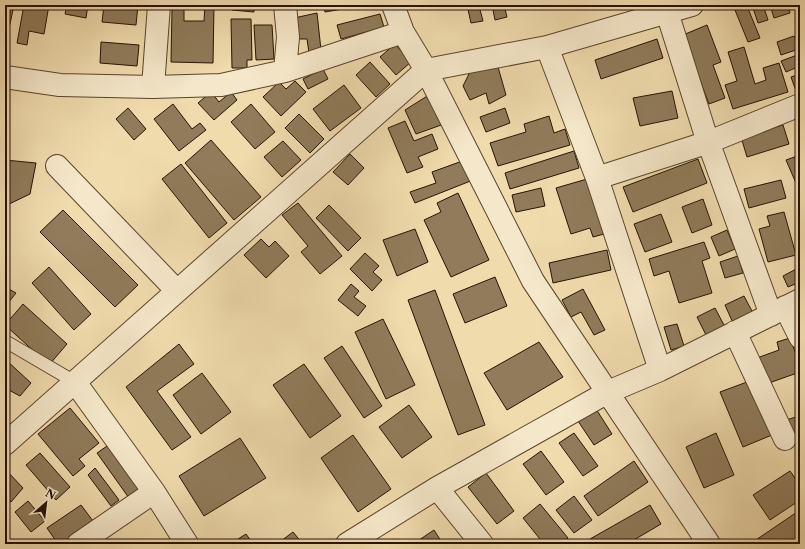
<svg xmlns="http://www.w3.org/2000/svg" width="805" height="549" viewBox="0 0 805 549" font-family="'Libre Caslon Text',serif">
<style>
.building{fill:#907b5a;stroke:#271300}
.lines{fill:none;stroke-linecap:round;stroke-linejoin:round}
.service-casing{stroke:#59452b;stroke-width:14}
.minor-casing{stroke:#59452b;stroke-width:24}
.service{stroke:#f5e8ca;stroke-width:12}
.minor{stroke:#f5e8ca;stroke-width:22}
</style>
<rect width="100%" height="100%" fill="#f0dbad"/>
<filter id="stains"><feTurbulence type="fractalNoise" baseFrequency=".005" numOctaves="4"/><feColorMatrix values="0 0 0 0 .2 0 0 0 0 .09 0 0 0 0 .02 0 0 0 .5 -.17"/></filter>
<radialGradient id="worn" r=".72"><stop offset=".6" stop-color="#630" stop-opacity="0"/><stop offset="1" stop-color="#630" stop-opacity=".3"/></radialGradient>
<path class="building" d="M5,5H14L8,33H5Z
M24,5H49L44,34L29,31L27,45L17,43Z
M67,5H88L86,18L65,14Z
M104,5H138L136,25L102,22Z
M205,5H214L213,63L171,62L172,9H184V21H204Z
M233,5H254V12L232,10Z
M324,5H366L325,12Z
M467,5H486L479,6L483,21L471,23Z
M492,5H504L507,17L495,20Z
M752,5H763L768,20L758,23Z
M770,5H788L790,13L774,18Z
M747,6L760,38L748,42L735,10Z
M317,13L321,50L309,53L307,39H299L294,18Z
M380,14L384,27L341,39L337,25Z
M231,19H251L252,60H247V68H232Z
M254,25H272L274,59L256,60Z
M707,25L721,62L713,65L725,98L709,104L683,35Z
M794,36L799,49L781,55L777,42Z
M657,39L663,58L601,79L595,60Z
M101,42L139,45L137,66L100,63Z
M395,44L411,62L396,75L380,57Z
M744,47L755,84L766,80L763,68L779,63L788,92L733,109L725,85L737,81L728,52Z
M800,54V66L786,72L781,61Z
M370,62L390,84L376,97L356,75Z
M498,67L506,95L489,104L486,93L470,100L463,86L472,68Z
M323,69L328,79L308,89L303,79Z
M800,74V89L796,91L791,77Z
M295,81L306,92L281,116L263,97L279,82L286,89Z
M344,85L361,108L330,131L313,109Z
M672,91L678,118L640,126L633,98Z
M211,92L219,102L231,92L237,100L214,120L198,103Z
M432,93L444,124L416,134L405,110Z
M173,104L192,129L200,123L206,130L179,151L154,119Z
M251,104L275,132L255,149L231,122Z
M128,108L146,129L134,140L116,119Z
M505,108L510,123L486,132L480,117Z
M299,114L324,139L310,153L285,128Z
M549,116L554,133L565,129L570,145L498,166L490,143L526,132L524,124Z
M405,121L414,141L432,134L438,149L418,157L423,167L407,173L388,128Z
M783,125L789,144L747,157L741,137Z
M211,140L261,197L234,220L185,163Z
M283,141L301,160L282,177L264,157Z
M574,151L579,168L510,189L505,173Z
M350,154L364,168L348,185L333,172Z
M800,155V190H799L786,160Z
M698,159L707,183L633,212L623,187Z
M5,160L36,163L30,194L5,206Z
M465,160L473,180L415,203L410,192L436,183L432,172Z
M181,164L227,223L209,238L162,179Z
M587,179L604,234L593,237L590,228L571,234L556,188Z
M781,180L786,198L749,208L744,189Z
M541,188L545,206L516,212L512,195Z
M458,193L489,260L451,277L424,220L441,212L437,203Z
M703,199L712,225L692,233L682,207Z
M298,203L342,256L320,274L301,252L308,246L282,215Z
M329,205L361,238L348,251L316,218Z
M63,210L138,285L115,307L40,232Z
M784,212L796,255L768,262L759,229L770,226L767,216Z
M661,214L672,242L645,252L634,224Z
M415,229L428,262L397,276L383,240Z
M727,230L735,249L719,256L711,237Z
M261,239L269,247L275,241L289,256L266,278L244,255Z
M704,242L710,258L702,261L712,293L679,303L669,271L654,276L649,259Z
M607,250L611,270L553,283L549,263Z
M365,253L379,266L373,272L382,280L372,291L350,269Z
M738,256L743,273L725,278L720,262Z
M49,267L91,314L74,330L32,283Z
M800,267V282L788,287L783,276Z
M495,277L507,306L465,323L453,294Z
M351,284L359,291L354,297L366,306L358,316L338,300Z
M5,287L16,293L5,307Z
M583,289L605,330L594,335L581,312L571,317L562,300Z
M435,290L485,425L458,435L408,300Z
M744,296L753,313L733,323L725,305Z
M23,304L67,344L49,365L5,325Z
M715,308L725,327L707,337L697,317Z
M383,319L415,385L386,399L355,332Z
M677,324L684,346L671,350L664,327Z
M790,338L800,365V372L766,384L757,358L779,350L777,342Z
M539,342L563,377L507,410L484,373Z
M179,344L194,364L157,391L191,437L172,450L126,387Z
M342,346L382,406L364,418L324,358Z
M5,359L31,383L20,396L5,388Z
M304,364L341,416L310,438L273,385Z
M202,373L231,412L201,434L173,395Z
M747,382L772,435L743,447L720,392Z
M409,405L432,437L402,458L379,427Z
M70,408L99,443L79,459L85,466L73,476L38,434Z
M596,409L612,434L594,445L578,421Z
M796,417L800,431V439L791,441L786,420Z
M574,433L598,466L583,476L559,443Z
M716,433L734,475L704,488L686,447Z
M353,435L391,489L358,512L321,458Z
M240,438L266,478L204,516L179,476Z
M110,444L142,489L129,498L97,453Z
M541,451L564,482L546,495L523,464Z
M40,453L70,487L56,500L26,465Z
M634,461L648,482L598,516L584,496Z
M95,468L119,500L111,506L88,475Z
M6,470L23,488L11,502L5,496Z
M790,471L800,485V500L770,520L753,495Z
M486,473L514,511L497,524L468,487Z
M574,496L592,520L574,533L556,510Z
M28,501L45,521L31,532L15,512Z
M540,504L568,538L560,544H544L523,518Z
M81,505L93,521L60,544H58L47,528Z
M650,505L661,524L627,544H592L590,539Z
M800,510V539L792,544H750Z
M434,530L443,544H413Z
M293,532L303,544H277Z
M246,534L253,544H230Z"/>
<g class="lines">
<g class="service-casing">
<path id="service" d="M5,341L75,382"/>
</g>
<g class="minor-casing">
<path id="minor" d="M393,5L403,32L426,70L533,281L709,544
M667,12L705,133L771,315
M547,47L597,178L660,370
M285,71L288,37L285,5
M5,77L60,85L153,87L221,85L285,71L403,32
M153,87L159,5
M57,166L177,291
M597,178L709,142L800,105
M785,307L800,337
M735,332L785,439
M75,382L154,492L187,544
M5,444L426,70L547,47L692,5
M437,488L482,544
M78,544L154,492
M347,544L437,488L608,392L660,370L800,300"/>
</g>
<use href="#service" class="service"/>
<use href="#minor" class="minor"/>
</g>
<rect width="805" height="549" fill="none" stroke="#f0dbad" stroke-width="20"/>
<rect x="6" y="6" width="793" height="537" fill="none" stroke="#271300" stroke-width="2"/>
<rect x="10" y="10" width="785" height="529" fill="none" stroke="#271300"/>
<g transform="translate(46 503) rotate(28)" stroke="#f5e8ca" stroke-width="3" paint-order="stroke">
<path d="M0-3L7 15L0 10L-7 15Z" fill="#271300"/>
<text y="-6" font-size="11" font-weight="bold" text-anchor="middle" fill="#271300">N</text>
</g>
<rect width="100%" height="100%" filter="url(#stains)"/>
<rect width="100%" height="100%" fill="url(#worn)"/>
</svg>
